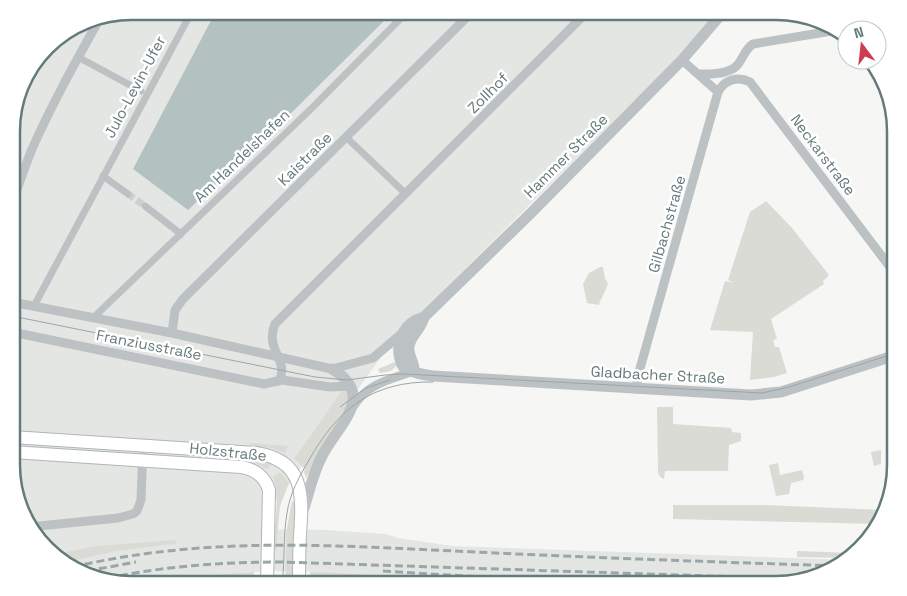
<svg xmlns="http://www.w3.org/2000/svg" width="907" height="596" viewBox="0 0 907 596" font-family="'Space Grotesk',sans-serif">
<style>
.built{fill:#e4e6e4}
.green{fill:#d9dbd4}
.water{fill:#b3c1c0}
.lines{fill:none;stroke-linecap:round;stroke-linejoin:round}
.pedestrian-tunnel{stroke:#cad1d0;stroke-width:7;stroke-dasharray:7 3.5;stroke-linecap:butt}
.secondary-casing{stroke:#aeb7b8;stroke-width:14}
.pedestrian{stroke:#bcc2c3;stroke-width:7}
.minor{stroke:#bcc2c3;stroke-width:9}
.tertiary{stroke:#bcc2c3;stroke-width:11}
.secondary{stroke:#fff;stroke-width:12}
.tram{stroke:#9ca6a7;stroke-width:1}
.rail{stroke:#9ca6a7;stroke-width:3;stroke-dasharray:8 4;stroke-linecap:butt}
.labels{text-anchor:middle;stroke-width:5;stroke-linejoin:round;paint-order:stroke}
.street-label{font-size:15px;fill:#657a7b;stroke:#fff}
.rim{fill:none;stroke:#657a7b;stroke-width:2.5}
</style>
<rect width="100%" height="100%" fill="#f6f6f4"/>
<path class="built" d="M131,11H719L664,72L395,338L265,517L264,529L326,530L386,534L398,538L452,546L846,560L836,569L783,585H536L327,572L271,571L194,576L130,585L64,564L63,563L117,551L175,544L96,546L54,554L27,525L12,480V116L24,78L52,41L86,20Z"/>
<path class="green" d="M766,201L792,228L829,275L823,281L824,284L771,319L777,339L773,340L775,347H779L787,373L774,377L750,380L753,332L710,330L725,281L734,283L728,280L750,212Z
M600,267H603L605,279L608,283C606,292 601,297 599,305L587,303L583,284L589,273Z
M395,362L396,366L391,371L380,373L378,369Z
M343,389H347L348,407L306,478L304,472L305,469L294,458L297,455Z
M657,407H673V424L731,428L732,432L741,433V441L729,445L728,471H665L664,479C659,477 658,474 658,469Z
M250,443L288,446L285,453L272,448L252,446Z
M881,450V464L874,466L871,452Z
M226,456L251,457L272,464L267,469L252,462L226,460Z
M778,463L780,475L802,470L804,478L803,480L791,483L789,494L776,496L769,465Z
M280,472L289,483L280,506L276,554C270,529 283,500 273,477Z
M292,501L295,502V507L293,585H285L287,528Z
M673,505H765L883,510L878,524L673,519Z
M176,540V544L117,551L63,563L54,554L96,546Z
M797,551L853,553L847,558L797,557Z
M254,572L253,585H130L194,576Z
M310,572H327L536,585H310Z"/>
<path class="water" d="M216,11H394L267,137L188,210L133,169Z"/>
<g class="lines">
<path class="pedestrian-tunnel" d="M128,194L145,206"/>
<g class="secondary-casing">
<path id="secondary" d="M12,437L256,453C304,460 303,494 300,535C299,551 299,568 299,585
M12,452L241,467C255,469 265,477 269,490L267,585"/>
</g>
<path class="pedestrian" d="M78,57L141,91
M346,137L406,194
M103,176L128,194
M145,206L181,234
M34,306L192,11
M93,318L314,106L408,11"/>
<path class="minor" d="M682,60L718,92
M698,74C711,74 731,75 739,63C744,56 746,48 753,44L838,30
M12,203C19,185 25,166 32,149C52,104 76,61 100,18
M12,302L172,333L332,369L373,358L400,335
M12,332L264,384L282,380L330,387L350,386
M172,333L175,310L183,299L473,11
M279,381C290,361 264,349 275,324L588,11
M637,389V379L648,340L718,92C725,79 738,76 750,82L896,275
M352,408C368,383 388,380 414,371
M29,527L118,518L133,514L137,511L141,500L143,445"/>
<path class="tertiary" d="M724,11L682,60L530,214L424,317C405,322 395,340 400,359C401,363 402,367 406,369C412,372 425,375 433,376L751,395L781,392L896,355
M414,371C415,362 407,355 409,346C411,335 422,328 424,317
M303,511C309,493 313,473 322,456C337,426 378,396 332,369"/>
<use href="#secondary" class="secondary"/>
<path class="tram" d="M12,316L315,377L347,380L385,375L405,374L762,393L789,387L896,353
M340,407L366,388L390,380
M282,585C285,561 283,536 287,513C290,493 299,477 309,460C338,409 372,381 433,382"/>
<path class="rail" d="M73,567C209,535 339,546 476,552C597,558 718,562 839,566
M87,571L136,562
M383,571L614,585
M108,578C166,566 223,562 282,562L802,579"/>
</g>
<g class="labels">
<g class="street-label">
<text transform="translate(135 87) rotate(-62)" y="5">Julo-Levin-Ufer</text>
<text transform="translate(488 93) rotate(-45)" y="5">Zollhof</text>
<text transform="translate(823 155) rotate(53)" y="5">Neckarstraße</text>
<text transform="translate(242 156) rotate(-44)" y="5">Am Handelshafen</text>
<text transform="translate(566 156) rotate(-45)" y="5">Hammer Straße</text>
<text transform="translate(305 159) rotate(-45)" y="5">Kaistraße</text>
<text transform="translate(667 224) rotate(-74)" y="5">Gilbachstraße</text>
<text transform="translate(149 345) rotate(11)" y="5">Franziusstraße</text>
<text transform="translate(658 375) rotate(3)" y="5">Gladbacher Straße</text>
<text transform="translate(228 452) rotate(6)" y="5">Holzstraße</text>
</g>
</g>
<path d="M0 0H907V596H0ZM131 20H776A111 111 0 0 1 887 131V465A111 111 0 0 1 776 576H131A111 111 0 0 1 20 465V131A111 111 0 0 1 131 20Z" fill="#fff" fill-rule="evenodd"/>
<path class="rim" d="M131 20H776A111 111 0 0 1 887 131V465A111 111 0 0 1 776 576H131A111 111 0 0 1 20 465V131A111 111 0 0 1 131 20Z"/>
<g transform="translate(862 45) rotate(345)"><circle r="24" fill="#ffffff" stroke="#c1caca"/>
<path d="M0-4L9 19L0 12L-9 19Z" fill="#cd3d50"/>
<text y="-8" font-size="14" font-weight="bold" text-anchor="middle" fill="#657a7b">N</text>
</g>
</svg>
